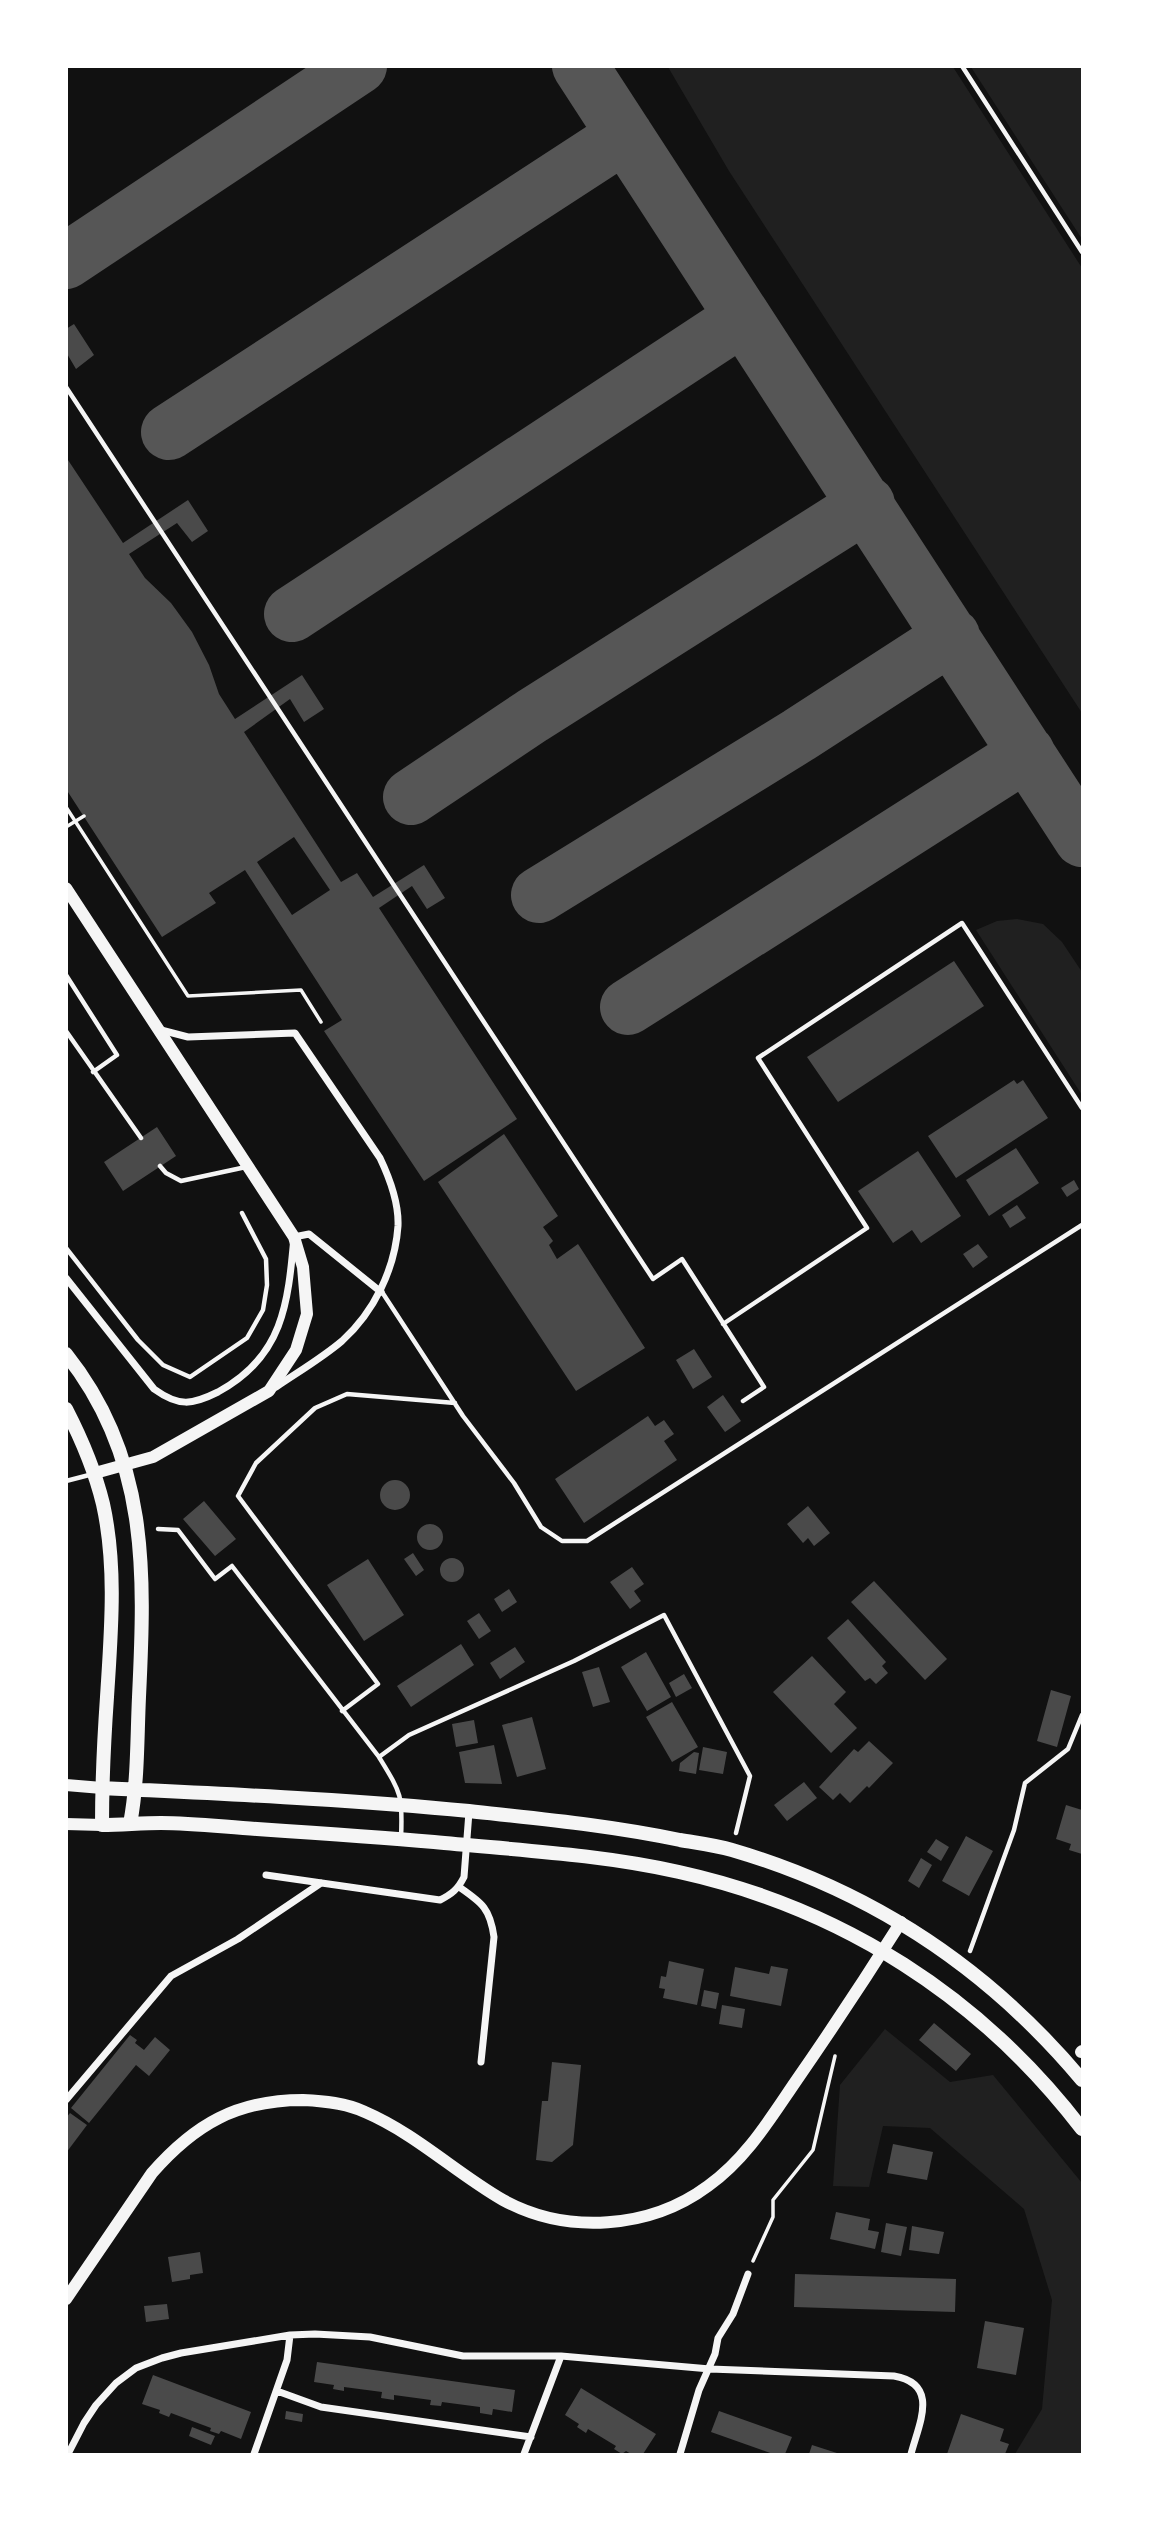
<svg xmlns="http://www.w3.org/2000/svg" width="1149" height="2521" viewBox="0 0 1149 2521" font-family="'Libre Baskerville',serif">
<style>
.green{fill:#202020}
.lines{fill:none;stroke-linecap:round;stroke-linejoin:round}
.taxiway{stroke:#565656;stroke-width:56}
.building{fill:#4a4a4a;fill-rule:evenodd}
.path{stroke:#f5f5f5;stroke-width:3.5}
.service{stroke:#f5f5f5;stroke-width:4.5}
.minor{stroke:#f5f5f5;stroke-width:7}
.tertiary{stroke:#f5f5f5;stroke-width:12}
.secondary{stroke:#f5f5f5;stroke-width:12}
.primary{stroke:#f5f5f5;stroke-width:14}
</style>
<rect width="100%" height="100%" fill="#111"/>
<path class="green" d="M668,67H953L1082,268V713L729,171Z
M971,67H1082V239Z
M1017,919L1043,924L1062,942L1082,972V1095L976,930L997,921Z
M885,2029L950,2082L993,2075L1082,2183V2454H1015L1042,2409L1052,2300L1024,2209L930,2128L883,2126L869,2187L833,2186L840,2085Z"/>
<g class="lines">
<path class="taxiway" d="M580,66L1082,839
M66,261L359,66
M169,432L625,135
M292,614L742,318
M411,797L532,716L867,504
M539,895L799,735L952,636
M628,1007L1027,753"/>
</g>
<path class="building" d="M74,324L94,355L76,369L66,352V329Z
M66,457L123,543L188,500L208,531L192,542L177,523L129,554L145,578L171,603L192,632L209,665L219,694L235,719L302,675L324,709L304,722L290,699L244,732L341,882L357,873L373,897L424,865L445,898L427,909L412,886L379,908L517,1119L424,1181L324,1031L342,1020L245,870L209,893L216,903L162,937L66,789ZM294,837L330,890L292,915L257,862Z
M954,961L984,1006L838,1102L807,1057Z
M1014,1080L1017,1084L1023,1080L1048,1118L956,1178L928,1136Z
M157,1127L176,1156L123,1191L104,1162Z
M504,1134L558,1216L543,1227L553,1241L549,1245L557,1259L578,1244L645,1348L576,1391L438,1182Z
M1016,1148L1039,1183L989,1216L966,1180Z
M918,1151L961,1216L921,1243L912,1230L893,1243L858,1191Z
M1074,1180L1079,1189L1067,1197L1061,1188Z
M1017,1205L1026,1218L1010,1228L1002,1215Z
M978,1244L988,1257L973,1268L963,1254Z
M694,1349L712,1377L693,1389L676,1360Z
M723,1395L741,1421L725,1432L707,1407Z
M648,1416L655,1426L664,1420L674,1434L664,1441L677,1460L584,1523L555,1479Z
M380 1495a15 15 0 1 1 30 0a15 15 0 1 1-30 0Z
M204,1501L236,1539L215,1556L183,1519Z
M808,1506L830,1533L814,1546L808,1538L803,1543L787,1524Z
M417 1537a13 13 0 1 1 26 0a13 13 0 1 1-26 0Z
M413,1553L424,1570L416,1576L404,1559Z
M440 1570a12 12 0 1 1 24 0a12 12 0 1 1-24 0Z
M368,1559L404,1615L364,1641L327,1585Z
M632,1567L644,1584L634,1591L641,1601L630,1609L610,1582Z
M874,1581L947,1659L925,1680L851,1602Z
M509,1589L517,1602L502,1612L494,1599Z
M479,1613L491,1631L479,1639L467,1621Z
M848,1619L886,1662L882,1666L888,1673L876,1684L870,1678L865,1681L827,1638Z
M461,1644L474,1665L411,1707L397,1686Z
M515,1647L525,1662L500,1679L490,1663Z
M646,1652L671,1697L647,1711L621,1667Z
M812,1656L846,1692L834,1704L857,1728L831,1753L773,1692Z
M599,1667L610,1702L593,1707L582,1672Z
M684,1674L692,1688L676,1697L669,1683Z
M1051,1690L1071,1696L1057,1747L1037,1741Z
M672,1702L698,1747L672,1762L646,1717Z
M532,1717L546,1769L517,1777L502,1725Z
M474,1720L478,1743L456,1747L452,1724Z
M869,1741L893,1763L869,1788L867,1786L850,1803L840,1793L833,1800L819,1787L854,1749L858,1752Z
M494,1745L502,1784L465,1783L459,1752Z
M703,1747L727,1752L723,1774L699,1770Z
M694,1752L699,1753L696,1774L679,1771L680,1763Z
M804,1782L817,1798L787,1821L774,1805Z
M1066,1805L1082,1810V1854L1069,1850L1071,1844L1056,1839Z
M966,1836L993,1851L969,1896L942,1881Z
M936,1839L949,1847L941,1861L927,1852Z
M921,1858L932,1865L919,1888L908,1881Z
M669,1961L704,1969L697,2005L663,1998L665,1989L659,1988L661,1976L666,1977Z
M771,1966L788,1969L781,2006L730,1996L735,1967L769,1974Z
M704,1990L719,1993L716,2009L701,2006Z
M722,2005L745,2009L742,2028L719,2024Z
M934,2023L971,2054L956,2071L919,2040Z
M130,2035L137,2040L135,2043L144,2050L155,2037L170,2050L149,2076L136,2065L89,2123L71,2108Z
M552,2062L581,2065L573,2145L552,2162L536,2160L542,2101H548Z
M70,2113L87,2125L66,2153V2118Z
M893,2144L933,2152L927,2180L887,2173Z
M836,2212L870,2219L868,2230L879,2232L875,2249L830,2239Z
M886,2223L907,2227L901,2256L881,2252Z
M912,2226L944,2232L939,2254L909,2250Z
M200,2252L203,2273L190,2275V2279L172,2282L168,2257Z
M795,2274L956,2279L955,2312L794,2307Z
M167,2304L169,2319L146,2322L144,2306Z
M985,2321L1024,2328L1016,2375L977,2368Z
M317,2362L515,2390L512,2412L493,2409L492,2415L480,2413V2407L442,2402L441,2406L430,2405L431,2400L394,2395V2400L381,2398L382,2392L344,2387V2391L333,2389L334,2385L314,2382Z
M153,2375L251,2412L241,2439L221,2431L219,2434L210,2431L211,2428L171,2413L169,2417L159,2413L160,2410L142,2404Z
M581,2388L656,2434L643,2454H631L626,2451L622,2454L614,2449L616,2446L588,2429L586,2433L577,2427L579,2424L565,2415Z
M286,2411L303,2414L302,2422L285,2419Z
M719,2411L792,2437L785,2454H773L711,2432Z
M961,2414L1004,2429L1000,2441L1009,2444L1005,2454H947Z
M192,2427L215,2436L211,2445L189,2436Z
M812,2445L840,2454H809Z"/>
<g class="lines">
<path class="path" d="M66,807L188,996L301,990L321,1022
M66,827L84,816
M753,2261L773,2217V2200L813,2150L835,2056"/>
<path class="service" d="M962,66L1082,252
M66,387L653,1279L682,1259L764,1387L743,1401
M66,975L117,1055L93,1072
M66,1031L141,1138
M160,1166L166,1173L181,1181L246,1167
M66,1248L138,1340L163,1365L190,1377L247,1338L263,1310L267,1285L266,1259L242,1213
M382,1292L463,1416L514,1483L541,1527L562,1541H587L1082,1225
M723,1324L867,1228L758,1058L962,923L1082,1108
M66,1481L93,1474
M158,1529L178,1530L215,1579L232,1566L379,1757C401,1793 403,1795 401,1838
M342,1711L378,1684L238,1496L256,1463L315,1408L347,1394L455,1403
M379,1757L409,1735L574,1661L664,1615L750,1776L736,1833
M970,1951L1014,1830L1025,1783L1068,1749L1082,1715"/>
<path class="minor" d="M161,1030L188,1037L295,1033L380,1158C390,1179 399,1203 398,1226C395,1269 374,1312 342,1341C322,1358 298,1372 276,1387
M66,1278L154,1389C179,1407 192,1405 218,1392C283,1357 288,1304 294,1237L309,1234L381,1292
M266,1875L440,1900C452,1894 458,1889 464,1877L469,1812
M459,1887C482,1903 490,1908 494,1937L481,2062
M66,2100L171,1976L238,1939L321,1883
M277,2391L321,2407L531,2437
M68,2454L84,2423L96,2405L116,2383L136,2368L162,2358L181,2353L290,2335L315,2334L370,2337L463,2356H561L710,2369L894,2376C940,2384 919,2423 911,2454
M254,2454L287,2360L290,2335
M524,2454L561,2356
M680,2454L699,2390L715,2354L718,2338L733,2314L748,2274"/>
<path class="tertiary" d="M66,888L294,1237L303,1267L307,1314L296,1350L269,1391L153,1457L95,1473
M1081,2052L1082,2051
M66,2299L152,2173C195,2124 237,2100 303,2100C324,2101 346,2103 365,2112C416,2134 456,2173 503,2200C567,2235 650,2229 708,2186C746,2159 770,2119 796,2081C832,2029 867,1976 901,1922"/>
<path class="secondary" d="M66,1785L102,1788
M66,1824L102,1825"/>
<path class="primary" d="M66,1354C149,1458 145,1572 139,1697C137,1740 138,1782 130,1824
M66,1409C82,1440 95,1471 103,1504C117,1567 111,1633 107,1697C104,1740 102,1782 102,1825C122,1825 141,1823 161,1823C193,1823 225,1827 257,1829C316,1833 375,1837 434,1842C515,1850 599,1854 679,1872C842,1908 981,1997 1082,2129
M102,1788C224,1794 347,1799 469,1811C541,1819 608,1825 680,1840C697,1843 715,1845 732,1850C872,1891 989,1969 1082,2080"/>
</g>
<rect width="1149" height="2521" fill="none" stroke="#ffffff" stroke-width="136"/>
</svg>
